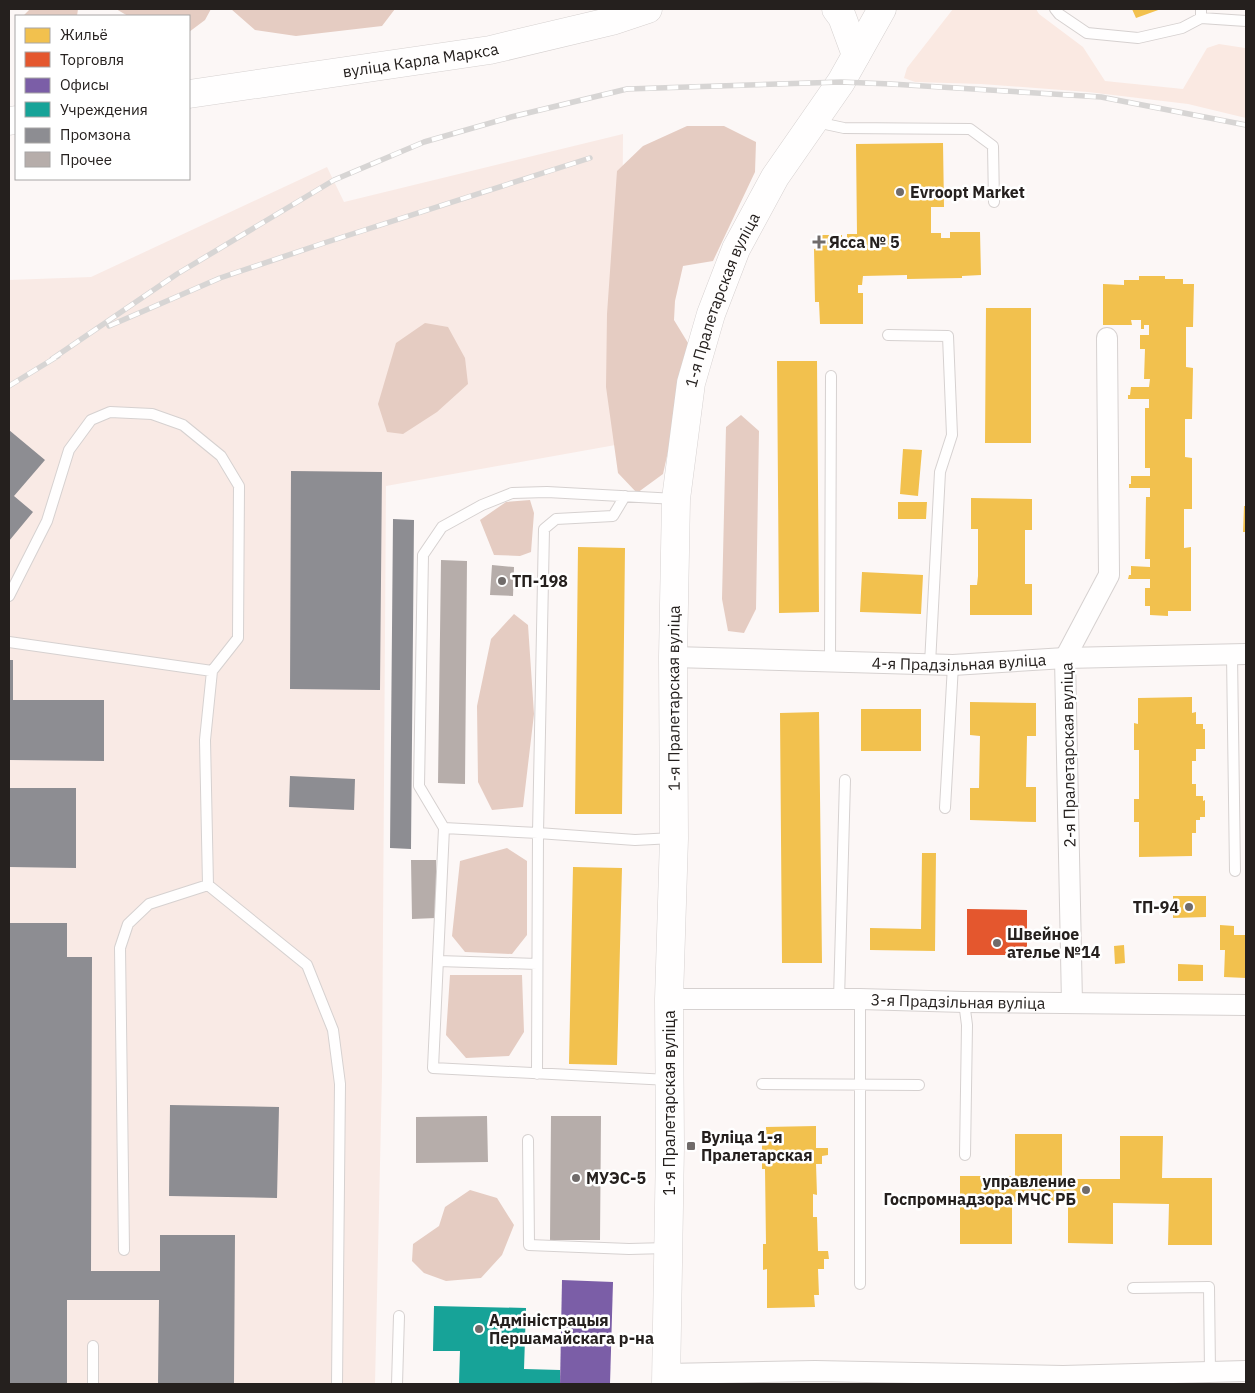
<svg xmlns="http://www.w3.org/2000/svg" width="1255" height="1393" viewBox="0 0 1255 1393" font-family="'IBM Plex Sans',sans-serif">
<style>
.built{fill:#f9eae5}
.green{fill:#fae9e2}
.forest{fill:#e5ccc2}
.homes{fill:#f2c14e}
.shops{fill:#e4572e}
.offices{fill:#7b5ea7}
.public{fill:#17a398}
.industry{fill:#8d8d92}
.building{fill:#b6adaa}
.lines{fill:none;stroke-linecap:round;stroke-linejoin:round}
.service-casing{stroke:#d6d1d0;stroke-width:12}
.minor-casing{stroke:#d6d1d0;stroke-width:22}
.secondary-casing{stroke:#d6d1d0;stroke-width:29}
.service{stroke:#fffefe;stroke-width:10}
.minor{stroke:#fffefe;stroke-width:20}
.secondary{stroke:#fffefe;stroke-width:28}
.rail-casing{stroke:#d7d5d4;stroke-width:5.5}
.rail{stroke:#fff;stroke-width:4;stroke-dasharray:11;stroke-linecap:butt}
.poi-dot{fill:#706b6a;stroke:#fff;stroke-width:2}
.labels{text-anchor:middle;stroke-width:5;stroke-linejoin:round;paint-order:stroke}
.street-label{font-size:16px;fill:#25201e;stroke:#fff}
.poi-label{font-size:16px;font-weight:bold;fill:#25201e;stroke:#fff;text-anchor:start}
</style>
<rect width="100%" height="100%" fill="#fcf7f6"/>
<path class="built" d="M623,134L621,444L386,486L382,1076L375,1384H9V280L91,277L327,167L344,202Z"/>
<path class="green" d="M953,9H1036L1039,14L1083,47L1105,81L1183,89L1207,48L1219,44L1245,48L1246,49V118L1188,104L1088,92L981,84L915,82L904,78L907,68Z"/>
<path class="forest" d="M30,9H78L77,16H23Z
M116,9H211L205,20L189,32V16H128Z
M231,9H395L382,26L296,36L255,30Z
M687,126H724L756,142L755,172L713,261L683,266L675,301L674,320L688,343L682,389L663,474L637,493L618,473L606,387L607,314L617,171L643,146Z
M425,323L448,327L465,358L468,384L437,412L403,434L387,432L378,404L396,343Z
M741,415L759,431L756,609L744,633L728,631L722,599L726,427Z
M530,500L534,513L531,552L520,556L494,555L480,520L506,502Z
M514,614L528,625L534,714L523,807L492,810L478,782L477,706L491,639Z
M507,848L527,861V935L512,954L465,952L452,936L460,861Z
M450,975H522L524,1032L509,1056L466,1058L446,1035Z
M470,1190L497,1198L514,1225L502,1255L481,1278L446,1281L424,1273L412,1261L413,1244L439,1226L445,1207Z"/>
<path class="homes" d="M1132,9H1161L1136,18Z
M943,143L944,207H931V233H941V238H950V232H980L981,275L962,276V278L907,279V275L863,276L862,285H858V293H863V324H820L819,302H815L814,249L820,248L819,235H842V238L847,239V234H857L856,144Z
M1139,276H1165V279H1183V284H1194L1193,327H1186V367L1193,368L1192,419H1185V457L1192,458V509H1184V548L1191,547V611H1168V616L1150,615V606H1145V588H1150V579H1128L1129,575H1131V566L1150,567V559H1145L1146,497H1150V488H1129V484H1131V476H1150V468H1145V408H1149V399H1128V395H1130L1131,387H1149L1150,379H1144L1145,349H1140V335H1149V325H1144V329H1141V320H1131L1132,325H1103V284L1124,285V280H1139Z
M986,308H1031V443H985Z
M777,361H817L819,612L779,613Z
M903,449L922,450L918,496L900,494Z
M971,498L1032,499V530H1025V584H1032V615H970V585H977L978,576V529H971Z
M898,502H927L926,519H898Z
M1244,506H1246V532H1243Z
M578,547L625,548L622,814H575Z
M862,572L923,575L921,614L860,612Z
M1192,697V713L1196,712V724H1203V729H1205V749H1196V761H1192V784H1196V796H1203V801L1205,800V817H1200V820H1196V833H1192V856L1139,857V822H1134V799H1139V750H1134V723L1138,724V698Z
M970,702L1036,703V736H1027L1026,787H1036V822L970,820V788H979L980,736L970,735Z
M861,709H921V751H861Z
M819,712L822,963H782L780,713Z
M922,853H936L935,951L870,950V928L921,929Z
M573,867L622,868L617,1065L569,1064Z
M1173,896H1206V917L1173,918Z
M1220,925L1234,926V935H1246V978L1224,977L1225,950H1220Z
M1124,945L1125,963L1115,964L1114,946Z
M1178,964L1203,965V981H1178Z
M816,1126V1148H828V1155L822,1156V1164H816L817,1195L813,1194V1217H817L818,1251H828L829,1259H824V1269H818L819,1295H814L815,1307L767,1308V1269L763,1270V1244H766L765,1169H762V1143H766V1127Z
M1015,1134H1062V1179H1120V1136H1163L1162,1178H1212V1245H1168L1169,1204L1113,1203V1244L1068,1243V1201L1012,1202V1244H960V1176H1015Z"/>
<path class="shops" d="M967,909L1027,910V955H967Z"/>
<path class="offices" d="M562,1280L613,1282L610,1384H560Z"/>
<path class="public" d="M434,1306L526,1308L524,1369L560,1370V1384H459L460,1351H433Z"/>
<path class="industry" d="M9,430L45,460L14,496L33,512L9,541Z
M291,471L382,472L380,690L290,689Z
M393,519L414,520L411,849L390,848Z
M9,660H13V700H104V761L9,760Z
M290,776L355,779L354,810L289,807Z
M9,788H76V868L9,867Z
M9,923H67V957H92L91,1271H160V1235H235L234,1384H158L159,1300H67V1384H9Z
M170,1105L279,1107L277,1198L169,1196Z"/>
<path class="building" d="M441,560L467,561L465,784L438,783Z
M492,565L514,567L513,596L490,595Z
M411,860H436V918L412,919Z
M487,1116L488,1162L416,1163V1117Z
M551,1116H601L600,1240H550Z"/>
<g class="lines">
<g class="service-casing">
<path id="service" d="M1055,9L1059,14L1087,33L1138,38L1182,28L1201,18V9
M1201,18L1246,21
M816,122L844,128L970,129L993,146L994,202
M888,335L948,336L952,435L940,472L930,664
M9,596L47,521L69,450L91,420L110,412L152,414L183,425L221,456L239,486L238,638L212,671
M9,642L212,671L205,740L208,885L307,965L333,1030L340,1084L337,1384
M1232,655L1235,871
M830,661L831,376
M945,808L953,665
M444,828L419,786L423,555L442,527L482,505L512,493L547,492L676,499
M438,961L537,964
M839,999L845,780
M964,1002L967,1025L965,1155
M537,1074L538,833L544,529L556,519L613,516L625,496
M669,1080L433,1068L444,828L538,833L635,840L673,838
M762,1084L919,1085
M528,1140L529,1245L629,1249L667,1248
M124,1250L120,948L128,924L149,904L208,885
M860,1284V999
M1133,1288L1209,1287L1210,1372
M93,1346V1384
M397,1384L399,1316"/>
</g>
<g class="minor-casing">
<g id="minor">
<path id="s1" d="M673,657L953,665L1065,658L1246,654"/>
<path id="s2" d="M669,999H860L964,1002L1246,1005"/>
<path d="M1072,1003L1065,658L1109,575L1107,338"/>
<path d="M667,1374L815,1371L1063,1376L1246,1371"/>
</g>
</g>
<g class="secondary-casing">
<g id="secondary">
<path d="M836,9L842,17L856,55"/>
<path id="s3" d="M189,94L490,50L612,21L648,9"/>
<path d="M9,121L16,120"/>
<path id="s4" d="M666,1384L670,1146L669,999L674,838L673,657L676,499L691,383L711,314L736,249L775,177L841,82L882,9"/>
</g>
</g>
<use href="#service" class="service"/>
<use href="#minor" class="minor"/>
<use href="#secondary" class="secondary"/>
<g class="rail-casing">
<path id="rail" d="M109,326L220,278L324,243L590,158
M52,359L177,274L334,180L424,142L511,117L627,89L841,82L891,84L1101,97L1246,125
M9,386L58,356"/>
</g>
<use href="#rail" class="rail"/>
</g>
<g class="poi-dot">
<circle cx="900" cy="192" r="5"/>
<path d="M816.5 234.5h5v5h5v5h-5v5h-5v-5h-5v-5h5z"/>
<circle cx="502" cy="581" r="5"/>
<circle cx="1189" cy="907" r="5"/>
<circle cx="997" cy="943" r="5"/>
<rect x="686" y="1141" width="10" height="10" rx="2.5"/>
<circle cx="576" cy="1178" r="5"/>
<circle cx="1086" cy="1190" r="5"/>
<circle cx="479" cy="1329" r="5"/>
</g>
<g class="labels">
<g class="street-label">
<text dy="6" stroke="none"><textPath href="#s3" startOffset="234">вуліца Карла Маркса</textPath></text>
<text dy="6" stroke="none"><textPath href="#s4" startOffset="1091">1-я Пралетарская вуліца</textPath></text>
<text dy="6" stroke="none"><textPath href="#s1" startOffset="286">4-я Прадзільная вуліца</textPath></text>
<text dy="6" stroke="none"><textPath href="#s4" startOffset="686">1-я Пралетарская вуліца</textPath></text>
<text transform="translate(1068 755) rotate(-91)" y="6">2-я Пралетарская вуліца</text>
<text dy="6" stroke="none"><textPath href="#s2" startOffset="289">3-я Прадзільная вуліца</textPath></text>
<text transform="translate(669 1103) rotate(-90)" y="6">1-я Пралетарская вуліца</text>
</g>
<g class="poi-label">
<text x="910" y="198">Evroopt Market</text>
<text x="829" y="248">Ясса № 5</text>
<text x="512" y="587">ТП-198</text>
<text x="1179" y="913" text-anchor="end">ТП-94</text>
<text x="1007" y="940">Швейное<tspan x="1007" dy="18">ателье №14</tspan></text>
<text x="701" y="1143">Вуліца 1-я<tspan x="701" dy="18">Пралетарская</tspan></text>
<text x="586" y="1184">МУЭС-5</text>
<text x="1076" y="1187" text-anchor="end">управление<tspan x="1076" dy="18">Госпромнадзора МЧС РБ</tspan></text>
<text x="489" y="1326">Адміністрацыя<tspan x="489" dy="18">Першамайскага р-на</tspan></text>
</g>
</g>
<rect width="1255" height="1393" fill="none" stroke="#25201e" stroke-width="20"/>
<rect x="15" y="15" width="175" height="165" fill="#ffffff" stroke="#a8a6a5"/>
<rect x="25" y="28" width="25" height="15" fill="#f2c14e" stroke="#a8a6a5"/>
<text x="60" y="40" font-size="15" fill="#25201e">Жильё</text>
<rect x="25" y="52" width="25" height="15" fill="#e4572e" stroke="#a8a6a5"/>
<text x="60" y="65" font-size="15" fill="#25201e">Торговля</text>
<rect x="25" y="78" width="25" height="15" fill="#7b5ea7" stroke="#a8a6a5"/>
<text x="60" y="90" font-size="15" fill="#25201e">Офисы</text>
<rect x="25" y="102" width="25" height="15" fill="#17a398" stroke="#a8a6a5"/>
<text x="60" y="115" font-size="15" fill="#25201e">Учреждения</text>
<rect x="25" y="128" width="25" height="15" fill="#8d8d92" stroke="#a8a6a5"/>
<text x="60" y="140" font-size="15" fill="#25201e">Промзона</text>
<rect x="25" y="152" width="25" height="15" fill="#b6adaa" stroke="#a8a6a5"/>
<text x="60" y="165" font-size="15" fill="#25201e">Прочее</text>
</svg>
